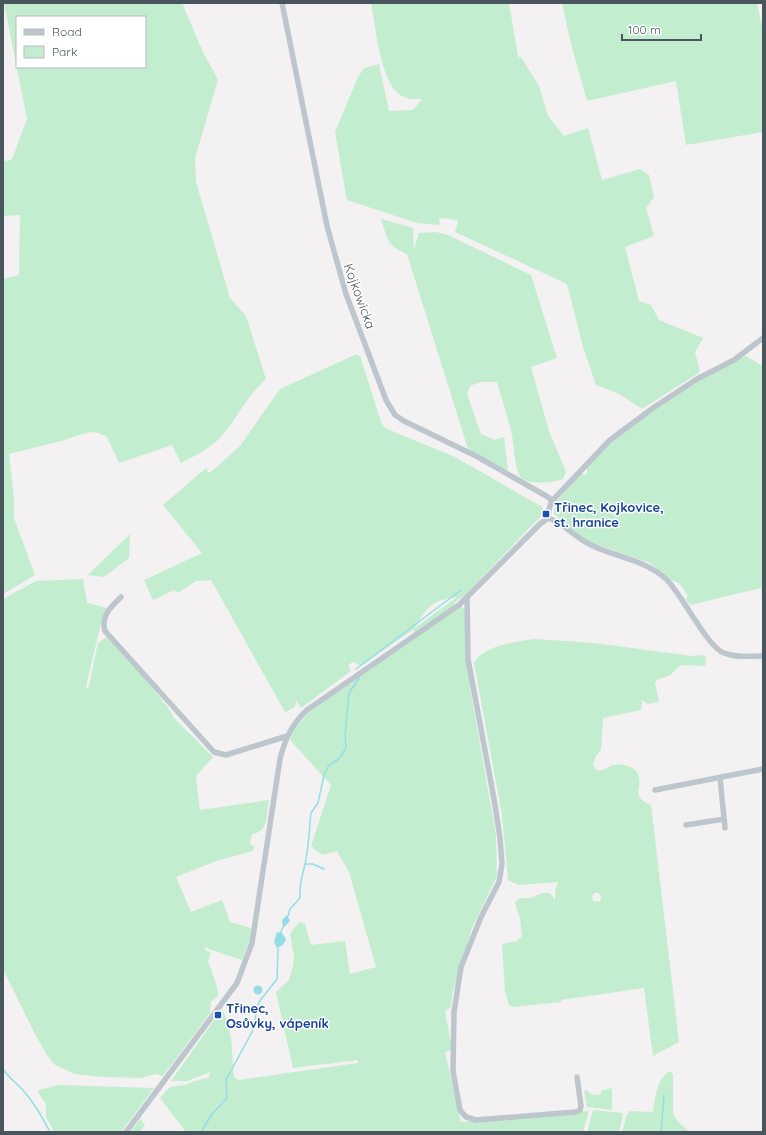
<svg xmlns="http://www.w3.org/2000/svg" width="766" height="1135" viewBox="0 0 766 1135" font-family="Quicksand,sans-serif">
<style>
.green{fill:#c3edcf;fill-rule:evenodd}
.water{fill:#93dee6}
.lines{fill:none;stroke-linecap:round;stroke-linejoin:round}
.stream{stroke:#93dee6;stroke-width:1.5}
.minor{stroke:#bdc6cc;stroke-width:5.5}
.transit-dot{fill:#1a4fb4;stroke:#fff;stroke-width:1.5}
.labels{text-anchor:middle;stroke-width:3;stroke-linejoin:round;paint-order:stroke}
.street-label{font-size:13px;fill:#4a565d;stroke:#fff}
.transit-label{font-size:13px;font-weight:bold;fill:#164399;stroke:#fff;text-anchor:start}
</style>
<rect width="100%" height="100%" fill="#f3f1f1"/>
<path class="green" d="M4,3H182L203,52L218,80L195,158L196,182L230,298L246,316L266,379C246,396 237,419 220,438C209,449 194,456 181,463L172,445L119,463L107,437L99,433L89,432L61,441L9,454L14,499V518L35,575L3,594V279L19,275L20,215L3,216V162L12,159L27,119ZM17,17H145V67H17Z
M371,3H509L518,57H521L539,86L548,116L564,136L588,128L602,180L640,169L649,175L654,197L646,208L654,236L625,247L639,301L651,305L659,320L703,338L695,352L700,372L642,409L619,394L596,385L583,347L567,284L455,232L458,221L446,218L439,219L440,225L417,223L347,200L335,132L358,77L364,68L379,64L389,111L413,110L422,99C416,99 410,100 404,97C380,87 376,26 371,3Z
M562,3H757L763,31V132L686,145L676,81L587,101L571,44Z
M381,219L413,228L414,249L419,233L436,232L448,235L531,275L557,358L531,367L549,431L566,472L563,479C553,483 525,486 519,475C515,466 514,446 512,435C508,417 502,400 497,382H480L470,386L467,394L481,434L495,440L504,437L508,471L468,449L407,254C386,245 388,239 381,219Z
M357,354L360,356L381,422L385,428L455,457L542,507L544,513L465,595L454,603L465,609L472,688H470L496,835L497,876L472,928L453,991L451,1007L445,1011L452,1050L445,1052L461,1122L589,1111L583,1132H186L160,1098L170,1087L185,1085L194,1081L208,1078L211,1072L187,1081H171L222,1009C234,1030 231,1054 234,1077L239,1080L358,1063V1060L293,1068L276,992L289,980L293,966L294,956L290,934L298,923L301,922L305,924L311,945L345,941L350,974L376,967L349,872L337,851L322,855L311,846L331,785L290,740L294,730L309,712L336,692L412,641L414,629L361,666L353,662L348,665L351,671L301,708L296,700L295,707L285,712L211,580L196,581L178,593L174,590L153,600L144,580L202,553L163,505L206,468L208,472H211L240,446L280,389ZM457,597L415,628C427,606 433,600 457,597Z
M744,355L763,366V609L761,588L690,605L686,599L688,596L679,583L669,579L650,563L584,540L554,514L555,503L581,474L587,475V467C631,419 688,387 744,355Z
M130,534L129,558L104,577L88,575Z
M83,579L87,603L107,608L102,619L86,686L88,690L98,643L107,637L144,677L169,709L175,719L213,757L196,776L200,810L269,800C266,816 269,832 252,834L250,844L255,847L253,851L216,861L176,877L191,912L222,900L230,922L251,928L250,939L242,960L211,950L205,947V950L211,953L208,961L217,987L218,996L211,1002L210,1013L163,1076L156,1074L140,1078L102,1077L75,1074L55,1065L47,1055L36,1036L3,969V599L36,581Z
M535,639L594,643L692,656L704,655L706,658L705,666L681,665L670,675L657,680L655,683L659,702L648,704L642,700L641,710L603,718L601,750L596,756L593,764L596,770C605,772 607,767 613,765C621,763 635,766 638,774C644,789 629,796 651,805L679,1042L653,1056L644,988L561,1000V1002L513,1007L509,1005L505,991L502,944L517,941L522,936L520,919L515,903C520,895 527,900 534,897C539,894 543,892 550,893L555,900V891L558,882L519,885L508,880L502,815L474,663C482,646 518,641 535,639ZM594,893H598L601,896L600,902L593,901L592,897Z
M669,1071L673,1074V1114L680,1124L690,1132H622L627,1114L630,1111L653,1112C655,1098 657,1080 669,1071Z
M58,1085L154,1088L121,1132H54L46,1117V1104L38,1092L39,1090Z
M612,1088V1110L587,1107L584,1091L587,1090L592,1095L601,1094V1091Z
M593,1110L622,1113L623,1115L619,1132H587Z
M140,1119L145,1125L140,1132H131Z"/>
<path class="water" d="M287,915L290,921L283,928L282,920Z
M277,932L282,933L286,939L283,945L277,948L274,942Z
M253.5 990a4.5 4.5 0 1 1 9 0a4.5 4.5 0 1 1-9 0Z"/>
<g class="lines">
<path class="stream" d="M356,669L461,590
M305,864H313L324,869
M288,916L290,909L300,898C299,884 302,878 305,864C309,847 309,830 311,813L318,803L324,775L329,765L339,759L346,748L345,735L349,693L359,678
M280,934L283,927
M3,1069C8,1077 15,1082 22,1089C34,1102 42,1117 50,1132
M201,1132L212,1114L227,1098L226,1080L252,1032L259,1002L277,979L278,948
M661,1132L664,1095"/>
<path class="minor" d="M282,3L327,226L346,294L386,400L395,415L404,421L476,456L548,497L552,501
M548,518L549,509L552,501L610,440L653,408L697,379L734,360L763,338
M121,597C112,606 100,616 105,631L214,752L226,755L287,736
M467,598L468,659L494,799L500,838L502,864L499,882L481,917L461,967L454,1012L453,1071L460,1110L466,1117L476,1120L575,1112L580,1110L581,1106L577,1077
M720,778L725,828
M655,790L763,769
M686,825L724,819
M126,1132L237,983L252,943L280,759C285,739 292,724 307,710L459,605L540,524L548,518C564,523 574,537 589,544C614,557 644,559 666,579C682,594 707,647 724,653C736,658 750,656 763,656"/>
</g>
<g class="transit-dot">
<rect x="542" y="510" width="8" height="8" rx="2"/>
<rect x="214" y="1011" width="8" height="8" rx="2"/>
</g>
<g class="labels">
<g class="street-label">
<text transform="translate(360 296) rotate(70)" y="5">Kojkowicka</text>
</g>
<g class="transit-label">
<text x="554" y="512">Třinec, Kojkovice,<tspan x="554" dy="15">st. hranice</tspan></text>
<text x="226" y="1013">Třinec,<tspan x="226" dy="15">Osůvky, vápeník</tspan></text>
</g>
</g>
<rect width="766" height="1135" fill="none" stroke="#4a565d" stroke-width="8"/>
<rect x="16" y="16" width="130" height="52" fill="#ffffff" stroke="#b7bbbe"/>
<rect x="24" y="29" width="20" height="6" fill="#bdc6cc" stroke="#b7bbbe"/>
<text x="52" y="36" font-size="12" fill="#4a565d">Road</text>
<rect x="24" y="46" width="20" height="12" fill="#c3edcf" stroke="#b7bbbe"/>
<text x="52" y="56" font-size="12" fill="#4a565d">Park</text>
<path d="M622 34v6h79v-6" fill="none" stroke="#4a565d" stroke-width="2"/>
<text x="628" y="34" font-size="12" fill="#4a565d" stroke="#ffffff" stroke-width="3" paint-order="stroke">100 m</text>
</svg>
